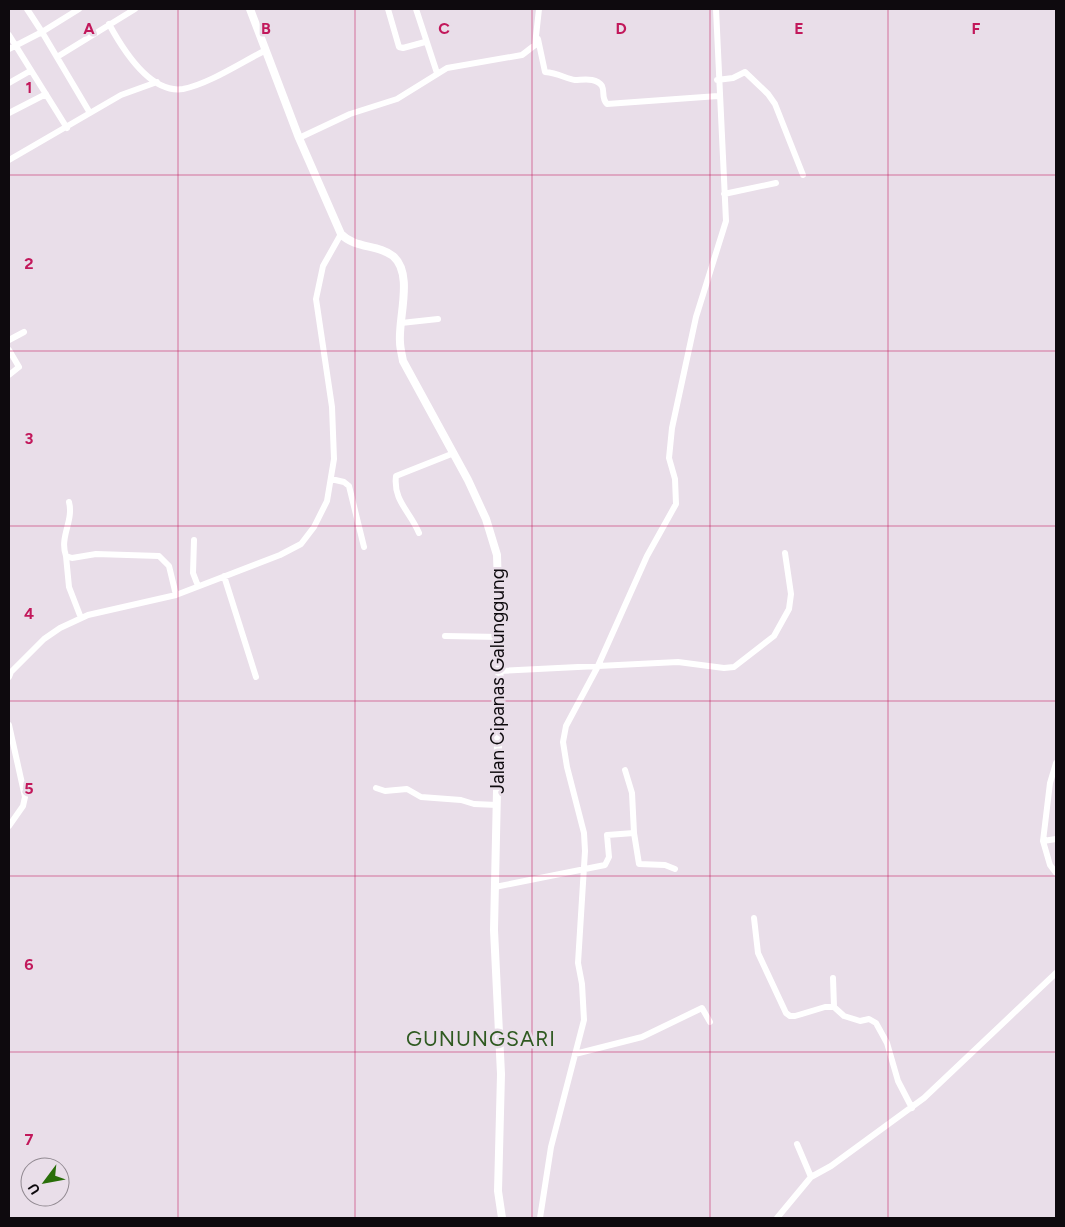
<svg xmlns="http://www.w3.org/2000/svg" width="1065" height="1227" viewBox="0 0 1065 1227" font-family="Figtree,sans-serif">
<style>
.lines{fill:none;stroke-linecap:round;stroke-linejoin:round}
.minor{stroke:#fff;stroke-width:6}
.tertiary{stroke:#fff;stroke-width:8}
.grid{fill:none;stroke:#c2185b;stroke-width:1;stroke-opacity:0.55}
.labels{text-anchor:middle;stroke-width:5;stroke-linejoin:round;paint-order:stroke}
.street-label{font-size:19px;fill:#0e0a0e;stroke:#e9dee9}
.quarter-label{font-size:21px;letter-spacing:1px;fill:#2f5a21;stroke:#e9dee9}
.grid-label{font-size:16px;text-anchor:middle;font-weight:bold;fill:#c2185b;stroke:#e9dee9;stroke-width:5;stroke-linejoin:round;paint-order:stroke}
</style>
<rect width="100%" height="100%" fill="#e9dee9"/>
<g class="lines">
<path class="minor" d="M79,9L42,32L90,113
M388,9L399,47L403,48L425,42
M416,9L437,73
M109,24C122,48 150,94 183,89C209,84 242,62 266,50
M9,35L67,128
M538,39L545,72C559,73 566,79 575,80C583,80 596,77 602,86C605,92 601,98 607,104L718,96
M9,49L42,32L27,9
M57,57L135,9
M717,80L733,78L745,72L768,94L775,104L803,175
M9,83L30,71
M9,113L46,94
M299,138L350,114L397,99L447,68L522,55L535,45L539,9
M9,160L121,95L157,82
M724,194L776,183
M401,323L438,319
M9,340L24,332
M9,350L19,367L9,375
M331,479L344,482L349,486L364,547
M69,502C74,521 59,537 66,556L72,558L96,554L159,556L169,566L176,595
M419,533C410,511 393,501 396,476L454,453
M194,540L193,573L198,586
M66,556L69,587L81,618
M224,576L256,677
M445,636L500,637
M500,671L678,662L724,668L734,667L774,636L789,609L791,594L785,553
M9,677L11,672L44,639L60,628L88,615L176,595L280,555L301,544L314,527L327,501L334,459L332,407L316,299L323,266L341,234
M9,725L25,797L23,806L9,826
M376,788L385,791L407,789L421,797L461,800L474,804L497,805
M634,833L639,864L665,865L675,869
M1056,839L1043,841L1050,865L1056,873
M1043,841L1050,783L1056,763
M495,887L605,865L609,857L607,835L634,833L632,793L625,770
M754,918L758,953L786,1013L790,1016H795L825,1007H834L844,1016L860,1021L869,1019L876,1023L887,1043L898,1081L912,1108
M833,978L834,1007
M575,1054L642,1037L702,1008L710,1022
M797,1144L811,1177
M540,1218L551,1147L584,1020L582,984L578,963L585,851L584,833L567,767L563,742L566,726L597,668L647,556L676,504L675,479L669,458L672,428L696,317L726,221L716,9
M777,1218L811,1177L831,1166L924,1098L1056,973"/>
<path class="tertiary" d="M250,9L299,138L341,234C355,249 378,244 393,256C414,274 398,318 400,342C400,348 402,355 403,361L468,480L486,519L497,555L500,652L494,930L501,1074L498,1191L502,1218"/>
</g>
<path class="grid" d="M178,9V1218M355,9V1218M532,9V1218M710,9V1218M888,9V1218M9,175H1056M9,351H1056M9,526H1056M9,701H1056M9,876H1056M9,1052H1056"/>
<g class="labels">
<g class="street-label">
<text transform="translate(497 681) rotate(-90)" y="7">Jalan Cipanas Galunggung</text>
</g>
<g class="quarter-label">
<text x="481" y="1046">GUNUNGSARI</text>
</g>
</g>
<g class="grid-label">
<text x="89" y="34">A</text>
<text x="266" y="34">B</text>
<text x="444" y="34">C</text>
<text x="621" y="34">D</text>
<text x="799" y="34">E</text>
<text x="976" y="34">F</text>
<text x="29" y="93">1</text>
<text x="29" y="269">2</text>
<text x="29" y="444">3</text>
<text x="29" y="619">4</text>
<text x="29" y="794">5</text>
<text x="29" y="970">6</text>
<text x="29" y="1145">7</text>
</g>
<rect width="1065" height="1227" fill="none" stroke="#0e0a0e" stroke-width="20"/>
<g transform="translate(45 1182) rotate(238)"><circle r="24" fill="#e9dee9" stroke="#918991"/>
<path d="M0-4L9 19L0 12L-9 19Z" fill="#296e09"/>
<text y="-8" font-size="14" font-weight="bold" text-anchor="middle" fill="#0e0a0e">U</text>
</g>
</svg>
